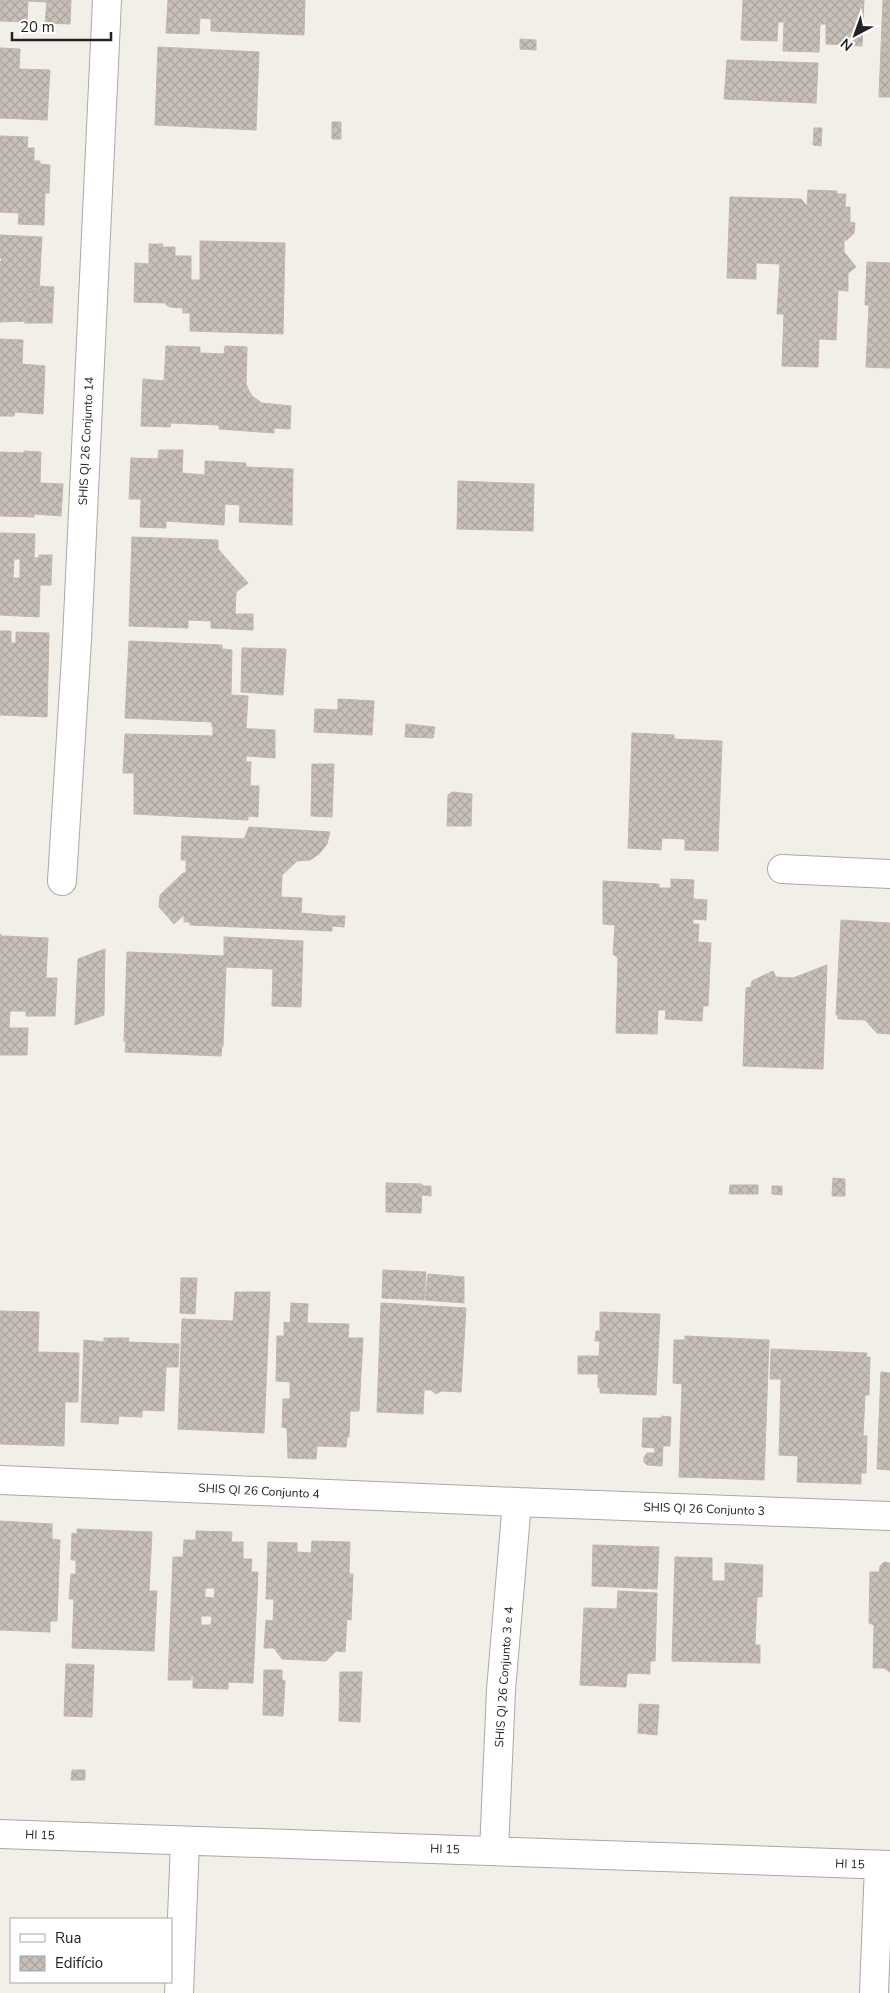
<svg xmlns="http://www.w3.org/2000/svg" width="890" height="1993" viewBox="0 0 890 1993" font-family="'Nunito Sans',sans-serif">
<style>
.building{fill:url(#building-cross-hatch);stroke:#c4b6ab;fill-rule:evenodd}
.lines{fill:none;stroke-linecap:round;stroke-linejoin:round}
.street-casing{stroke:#a9a9a9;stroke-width:30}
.street{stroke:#fff;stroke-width:28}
.labels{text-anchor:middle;stroke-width:4.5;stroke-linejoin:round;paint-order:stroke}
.street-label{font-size:12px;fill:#222;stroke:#fff}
</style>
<defs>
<pattern id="building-cross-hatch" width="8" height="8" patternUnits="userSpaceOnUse" patternTransform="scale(1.25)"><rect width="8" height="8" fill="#c7bfb8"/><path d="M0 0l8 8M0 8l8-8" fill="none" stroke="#aba49e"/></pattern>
</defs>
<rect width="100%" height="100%" fill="#f2efe9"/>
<path class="building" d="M0,0H71L70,24L45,23L47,2L28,1L27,22L0,21Z
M168,0H305L304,35L211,31V19L200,18L199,34L166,33Z
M743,0H864L862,46L826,44V24H820L819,52L783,51L784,22H778L777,41L741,40Z
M883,0H890V97H879Z
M520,39L536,40V50L520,49Z
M158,47L259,52L256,130L155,125Z
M0,48L20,49L19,69L50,70L47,120L0,118Z
M727,60L818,63L816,103L724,99Z
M332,122H341V139H332Z
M814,128H822L821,146L813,145Z
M0,136L28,137L27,148H34V161H40V164L50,165L49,193H45L44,225L18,224L19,213L0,212Z
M808,190L837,191V194H846L845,207H850V222L855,223L854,233L847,240H844V252L856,267L848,273V291L838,290L836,340L819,339L818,367L782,366L784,314H777L780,264L756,263V279L727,278L730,197L801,199L807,206Z
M0,235L42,237L39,291L27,290L26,321L0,322V264L2,258H0Z
M200,241L285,243L283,334L190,331V313H183V308L170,307L166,305V303L134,302L135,263L149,264V244H163L162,247H175V256H191V280H200Z
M867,262L890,263V368L866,367L869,305H865Z
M39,286L54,287L52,323H24L26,321L27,290L39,291Z
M0,339L23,340L22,364L45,366L43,414L15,412L14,416H0Z
M166,346L200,347V353L224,354L225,346L247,347L246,384L248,389L252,396L262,403L291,406L290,429L274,428V433L219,429V425L171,423L170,427L141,426L143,379L164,381Z
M159,450H183L182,473L205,475V461L246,463V467L293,469L292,525L239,522L240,505L225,504L224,525L166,521V528L140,527L141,499H129L131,458L158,459Z
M24,451L41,452L40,483L63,484L61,516L34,514V517L0,516V452L24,453Z
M458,481L534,484L533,531L457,529Z
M0,533L35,534L34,558H39V555H52L51,585H40L39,617L0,615ZM14,559H20V578H13Z
M132,537L218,540V549L248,583L236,592L235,614H253V630L211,628V621L188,620V628L129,626Z
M0,631H11V643H16V632L49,633L47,717L0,715Z
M129,641L222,645V649L232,650L231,695L248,696L246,729L212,727V722L125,718Z
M242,648L286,649L283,695L241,692Z
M338,699L374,701L372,735L314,732L315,709L338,710Z
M406,724L435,727L433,738L405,737Z
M213,727L275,730V758L246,756V762H251L250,786H259L258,817L248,816V820L134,814V773H123L125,734L213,736Z
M632,733L674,735V739L722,741L718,851L685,850V839L662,838L661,850L628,848Z
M312,764H334L332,817L311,816Z
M452,792L472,794L471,826H447L448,795Z
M249,827L330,832L327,844L319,854L310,860L297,861L282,875L281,897L302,898L301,913L332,916V931L190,925V922H184V915L174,924L159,907L160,895L183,873H186V860H181L182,836L244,839Z
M671,879L694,880L693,899L707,900L706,920L693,919V924H699L698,942L711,943L708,1006H703L702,1021L665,1019L666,1010H658L657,1034L616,1033L618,958L613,954L615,925L603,924V881L659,884V888H671Z
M332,916H345L344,927L332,926Z
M841,920L890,923V1034L877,1033L865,1020L838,1019V1015H836Z
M0,934L3,937V936L48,938L46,978H57L55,1016H26V1011H10L9,1028H28L27,1055H0V958H2L0,956Z
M224,937L303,941L301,1007L272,1006L273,969L226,967L223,1046H222L221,1056L125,1052L126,1041H124L127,952L224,956Z
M105,949L104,1015L75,1025L78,959Z
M827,965L823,1069L743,1066L746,988L751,987L752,981L773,971L776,977L793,978Z
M833,1178L845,1179V1196H832Z
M386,1183L422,1184L421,1213L386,1212Z
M730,1185H758V1194H729Z
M422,1186H431V1196L422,1195Z
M772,1186H782V1195L772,1194Z
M383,1270L426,1272L424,1300L382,1298Z
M428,1274L464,1277V1303L425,1300Z
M181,1278H197L195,1314L180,1313Z
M235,1292H270L264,1433L178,1429L182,1319L233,1321Z
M291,1303L308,1304L307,1323L349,1324L348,1338H363L359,1411H350L349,1437H347L346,1447L317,1446L316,1459L288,1458L287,1428L282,1427L283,1399H290V1382L276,1381L277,1336H284V1322L290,1323Z
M381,1303L466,1308L461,1392L441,1391L436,1394L431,1390H424L423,1414L377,1412Z
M0,1311L39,1312L38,1352L79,1353L78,1402H65L64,1446L0,1444Z
M600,1312L660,1314L656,1395L600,1393V1388L598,1387V1374H578V1356H599L600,1341H595L596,1331H600Z
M685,1336L769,1340L764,1480L679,1477L682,1384L673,1383L674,1340H685Z
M104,1338H129L128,1342L179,1344L178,1367H166L164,1411L142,1410V1417L119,1416L118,1424L81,1422L84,1340L104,1342Z
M771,1349L867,1353L866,1357H870L869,1395H865L863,1436H867L866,1473H861V1484L797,1482L798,1456L779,1455L781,1379H770Z
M881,1372L890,1373V1470L877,1469Z
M662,1416L671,1417L670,1446H663L662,1466L647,1465L644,1462V1457L647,1453H655V1448L642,1447L643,1418H662Z
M0,1521L52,1524V1539L60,1540L57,1621H50V1632L0,1630Z
M77,1529L152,1532L149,1591H157L154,1651L72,1648L74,1599H69L71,1574H76V1560H71L72,1533L77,1534Z
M196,1531L232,1532L231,1542H243V1559H252L251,1572H258L253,1683L228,1682V1689L193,1688V1675H191V1680H168L173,1557H183L184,1540H196ZM205,1588H215L214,1598L205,1597ZM201,1616H212L211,1625H201Z
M312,1541L350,1542L349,1574H353L351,1620L347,1619L345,1652L336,1651L326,1661L282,1659L274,1648H264L266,1620L273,1621L274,1599H266L268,1542L297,1543V1552L311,1553Z
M593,1545L659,1547L657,1589L592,1586Z
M675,1557L712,1558V1581H725V1563L763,1565L762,1597H757L755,1645H760V1663L672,1661Z
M884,1562L890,1563V1672L884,1668H873L874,1625L869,1623L870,1572H879L880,1566Z
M618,1591L657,1593L655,1661H650V1674L629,1673L627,1675L626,1687L580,1685L584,1608L617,1609Z
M66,1664L94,1665L92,1717L64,1716Z
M264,1670H282V1680L285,1681L283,1716L263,1715Z
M340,1672H362L360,1722L339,1721Z
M639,1704L659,1705L657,1735L638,1733Z
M72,1770H85V1780H71Z"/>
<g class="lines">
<g class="street-casing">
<path id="street" d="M782,869L890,874
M62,881L77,640L107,0
M0,1480L517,1502L890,1516
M0,1834L890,1865
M494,1851L501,1690L517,1502
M179,1993L185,1842
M874,1993L879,1865"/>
</g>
<use href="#street" class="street"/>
</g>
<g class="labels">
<g class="street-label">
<text transform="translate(86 441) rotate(-87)" y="4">SHIS QI 26 Conjunto 14</text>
<text transform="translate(259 1491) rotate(3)" y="4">SHIS QI 26 Conjunto 4</text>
<text transform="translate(704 1509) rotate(2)" y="4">SHIS QI 26 Conjunto 3</text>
<text transform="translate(504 1677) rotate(-86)" y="4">SHIS QI 26 Conjunto 3 e 4</text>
<text transform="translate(40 1835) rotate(2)" y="4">HI 15</text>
<text transform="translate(445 1849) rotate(2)" y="4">HI 15</text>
<text transform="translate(850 1864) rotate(2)" y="4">HI 15</text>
</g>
</g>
<rect x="10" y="1918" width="162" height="65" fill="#ffffff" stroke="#a7a7a7"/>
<rect x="20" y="1934" width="25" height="8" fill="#ffffff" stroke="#a7a7a7"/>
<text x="55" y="1943" font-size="15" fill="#222222">Rua</text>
<rect x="20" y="1956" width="25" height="15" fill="url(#building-cross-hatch)" stroke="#a7a7a7"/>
<text x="55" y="1968" font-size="15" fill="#222222">Edifício</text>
<g transform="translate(855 35) rotate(221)" stroke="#ffffff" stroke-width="4" paint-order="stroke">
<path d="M0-4L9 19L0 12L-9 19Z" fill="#222222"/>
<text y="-8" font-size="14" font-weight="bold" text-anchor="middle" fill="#222222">N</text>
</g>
<path d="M12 32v8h99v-8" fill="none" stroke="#222222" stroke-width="2.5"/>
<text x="20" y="32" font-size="15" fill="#222222" stroke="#ffffff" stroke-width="4" paint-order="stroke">20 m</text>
</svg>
